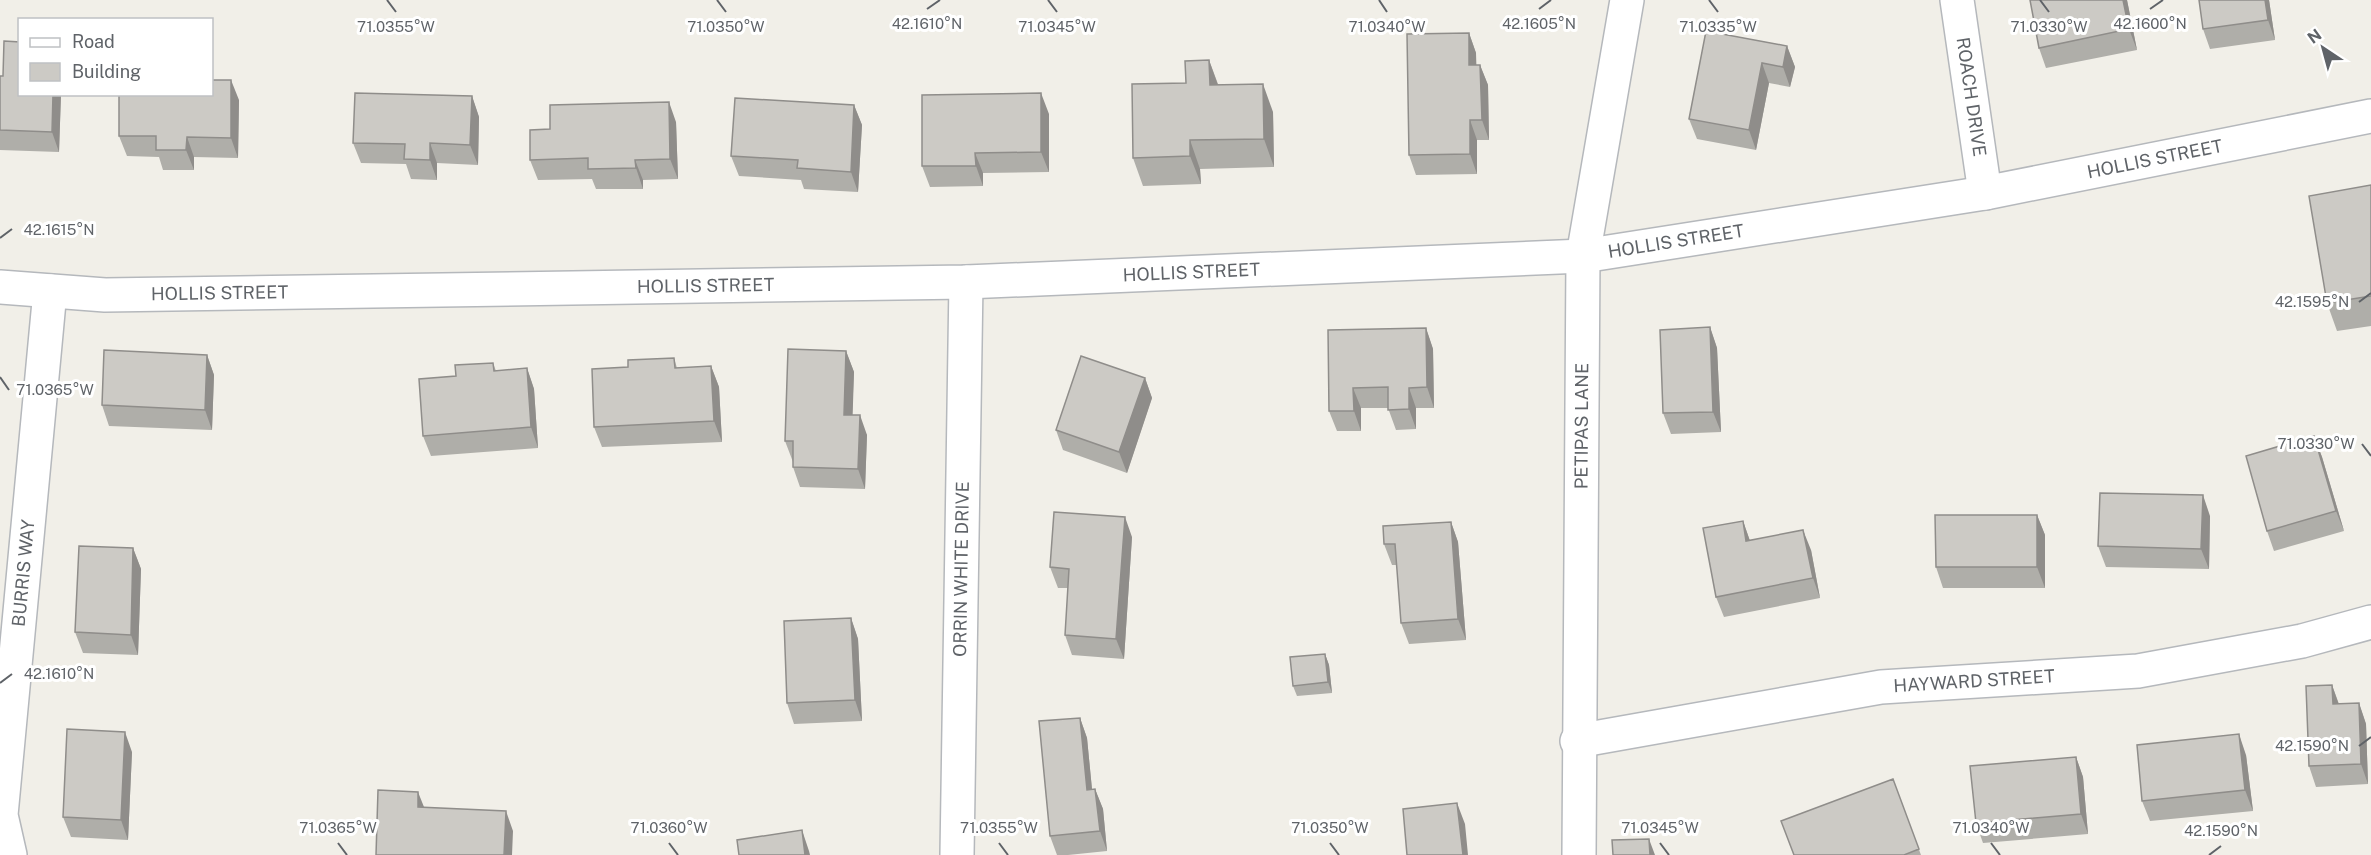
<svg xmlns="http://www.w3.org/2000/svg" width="2371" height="855" viewBox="0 0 2371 855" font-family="'Public Sans',sans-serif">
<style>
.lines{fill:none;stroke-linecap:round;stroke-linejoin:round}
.minor-casing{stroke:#b5b8bc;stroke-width:36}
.minor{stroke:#fff;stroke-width:33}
.wall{fill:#afaea9}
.shaded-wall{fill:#8f8d8a}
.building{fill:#cccac5;stroke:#8f8d8a;stroke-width:1.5}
.ticks{fill:none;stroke:#5f6368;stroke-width:2}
.labels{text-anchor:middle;stroke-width:6;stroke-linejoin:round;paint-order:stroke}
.street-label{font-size:18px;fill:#5f6368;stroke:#fff}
.ticks-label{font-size:15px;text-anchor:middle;fill:#5f6368;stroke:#fff;stroke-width:6;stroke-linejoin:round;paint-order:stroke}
</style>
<rect width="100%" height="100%" fill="#f1efe8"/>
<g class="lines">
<g class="minor-casing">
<g id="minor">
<path id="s1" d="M1957,0L1985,193"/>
<path id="s2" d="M0,287L105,295L966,282L1583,256L1985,193L2371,116"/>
<path id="s3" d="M1577,741L1881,687L2138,671L2302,641L2371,622"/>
<path id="s4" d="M10,855L1,815L50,291"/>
<path id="s5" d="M957,855L966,282"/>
<path id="s6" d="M1579,855L1583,256L1627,0"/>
</g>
</g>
<use href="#minor" class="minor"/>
</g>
<path class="wall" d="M2030,0H2127L2137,50L2046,68L2039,48Z
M2199,0H2269L2275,40L2210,49L2203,29Z
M1706,31L1787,46L1795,67L1790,87L1769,83L1756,150L1697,139L1689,119Z
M1469,33L1476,53V65H1480L1488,85L1489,140H1477V174L1416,175L1409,155Z
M1209,60L1218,84L1273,112L1274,167L1200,169L1201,184L1143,186L1133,158L1186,83Z
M0,76H3L61,94L59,152L0,150Z
M472,96L479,117L478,165L437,163V180L411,179L406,164L361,163L353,143Z
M239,100L238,158L194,157V170H163L159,157L127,156L119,136Z
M854,105L862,125L858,192L804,189L801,180L739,176L731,156Z
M1049,114V172L983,173V186L930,187L922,166Z
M676,122L678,179L643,180V189H596L592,179L538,180L530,160Z
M2371,185V326L2337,331L2327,303Z
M1710,327L1717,348L1721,432L1671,434L1663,413Z
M1426,328L1433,349L1434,408H1416V429L1396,430L1388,408H1361V431H1337L1329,411L1328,330Z
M846,351L854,372L852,415L867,435L865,489L800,487L793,467V462L785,441Z
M207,355L214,375L212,430L109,426L102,405Z
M674,358L677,368L711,366L719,387L722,442L602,447L594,427L628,367Z
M493,363L496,371L527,368L534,389L538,448L431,456L423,436Z
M1145,378L1152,398L1127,473L1063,450L1056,430Z
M2314,436L2322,457L2344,531L2274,551L2267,531Z
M2037,515L2045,535V588H1943L1936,567Z
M2210,516L2209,569L2106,567L2098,546Z
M1743,521L1750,541L1811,550L1820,598L1724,617L1716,597Z
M1451,522L1458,542L1466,640L1409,644L1401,623L1397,565H1392L1384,544Z
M1132,537L1124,659L1072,655L1065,635L1068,588H1058L1050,567Z
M133,548L141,569L138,655L83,653L75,632Z
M851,618L858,639L862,721L794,724L787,703Z
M1325,654L1329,665L1332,693L1297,696L1293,686Z
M2332,685L2339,704L2359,703L2366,724L2368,784L2316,787L2309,766Z
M1080,718L1087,738L1092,789H1095L1103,809L1107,851L1068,855H1057L1050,836Z
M132,752L128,840L71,837L63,817Z
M2246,755L2253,811L2150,821L2142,801Z
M2076,757L2083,777L2088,834L1983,843L1976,823Z
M1893,779L1921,855H1793Z"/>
<path class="shaded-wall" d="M2123,0H2127L2137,50L2129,29Z
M2265,0H2269L2275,40L2268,20Z
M1469,33L1476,53L1477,85L1469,65Z
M1787,46L1795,67L1790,87L1783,67Z
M1209,60L1219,88L1210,85Z
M1762,63L1769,83L1756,150L1749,130Z
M1480,65L1488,85L1489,140L1482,120Z
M231,80L239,100L238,158L231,138Z
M1263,84L1273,112L1274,167L1264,139Z
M1041,93L1049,114V172L1041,152Z
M53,94H61L59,152L52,132Z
M472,96L479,117L478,165L470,145Z
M669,102L676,122L678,179L670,159Z
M854,105L862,125L858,192L851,172Z
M1470,120L1477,140V174L1470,154Z
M187,137L194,157V170L186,150Z
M1190,140L1200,169L1201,184L1190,156Z
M430,143L437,163V180L430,160Z
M975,153L983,173V186L976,166Z
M635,160L643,180V189L636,168Z
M1710,327L1717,348L1721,432L1713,412Z
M1426,328L1433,349L1434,408L1427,387Z
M846,351L854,372L852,435L844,415Z
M207,355L214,375L212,430L205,410Z
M711,366L719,387L722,442L714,421Z
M527,368L534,389L538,448L531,427Z
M1145,378L1152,398L1127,473L1119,452Z
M1353,388L1361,408V431L1354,411Z
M1409,388L1416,408V429L1409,409Z
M860,415L867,435L865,489L858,469Z
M2314,436L2322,457L2344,531L2336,511Z
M2203,495L2210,516L2209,569L2201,549Z
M2037,515L2045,535V588L2037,567Z
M1125,517L1132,537L1124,659L1116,639Z
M1743,521L1750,541H1746Z
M1451,522L1458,542L1466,640L1458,619Z
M1803,530L1811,550L1820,598L1813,578Z
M133,548L141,569L138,655L131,635Z
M851,618L858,639L862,721L855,700Z
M1325,654L1329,665L1332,693L1328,682Z
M2332,685L2339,705L2333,704Z
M2359,703L2366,724L2368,784L2361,764Z
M1080,718L1087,738L1094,810L1087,790Z
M125,732L132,752L128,840L121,820Z
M2239,734L2246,755L2253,811L2245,790Z
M2076,757L2083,777L2088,834L2081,814Z
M1095,789L1103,809L1107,851L1100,831Z
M418,792L426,812L418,807Z
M1457,803L1465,824L1468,855H1463Z
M506,811L513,831L512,855H504Z
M802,830L809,851L810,855H805Z
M1649,839L1655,855H1650Z"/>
<path class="building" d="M2030,0H2123L2129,29L2039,48Z
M2199,0H2265L2268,20L2203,29Z
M1706,31L1787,46L1783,67L1762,63L1749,130L1689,119Z
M1469,33V65H1480L1482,120H1470V154L1409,155L1407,34Z
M4,41L20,42V94H53L52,132L0,130V76H3Z
M1209,60L1210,85L1263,84L1264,139L1190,140V156L1133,158L1132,84L1186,83L1185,61Z
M212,80H231V138L187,137L186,150H156V136H119V94H212Z
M355,93L472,96L470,145L430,143V160L404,159L405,144L353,143Z
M1041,93V152L975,153L976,166H922V95Z
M735,98L854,105L851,172L797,168L798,160L731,156Z
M669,102L670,159L635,160L636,168L588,169V158L530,160V130L550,129V105Z
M2371,185V296L2327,303L2309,196Z
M1710,327L1713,412L1663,413L1660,330Z
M1426,328L1427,387L1409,388V409L1388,410V387L1353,388L1354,411H1329L1328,330Z
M788,349L846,351L844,415H860L858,469L793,467V441H785Z
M104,350L207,355L205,410L102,405Z
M1081,356L1145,378L1119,452L1056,430Z
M674,358L675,368L711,366L714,421L594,427L592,369L628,367V360Z
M493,363L494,371L527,368L531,427L423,436L419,379L456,376L455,365Z
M2314,436L2336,511L2267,531L2246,456Z
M2100,493L2203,495L2201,549L2098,546Z
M1054,512L1125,517L1116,639L1065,635L1069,569L1050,567Z
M1935,515H2037V567H1936Z
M1743,521L1746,541L1803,530L1813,578L1716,597L1703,528Z
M1451,522L1458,619L1401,623L1395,544H1384L1383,526Z
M79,546L133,548L131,635L75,632Z
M851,618L855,700L787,703L784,621Z
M1325,654L1328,682L1293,686L1290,657Z
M2332,685L2333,704L2359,703L2361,764L2309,766L2306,686Z
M1080,718L1087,790L1095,789L1100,831L1050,836L1039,721Z
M67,729L125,732L121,820L63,817Z
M2239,734L2245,790L2142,801L2137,745Z
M2076,757L2081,814L1976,823L1970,766Z
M1893,779L1919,849L1904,855H1794L1781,821Z
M378,790L418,792V807L506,811L504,855H376Z
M1457,803L1463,855H1407L1403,809Z
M802,830L805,855H739L737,840Z
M1649,839L1650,855H1613L1612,840Z"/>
<path class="ticks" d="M387,0L396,12M717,0L726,12M1048,0L1057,12M1379,0L1387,12M1709,0L1718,12M2040,0L2049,12M927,9L940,0M1539,9L1551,0M2150,9L2163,0M0,238L12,229M2359,302L2371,293M0,377L9,390M2362,444L2371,456M0,683L12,674M2359,746L2371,737M338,843L347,855M669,843L678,855M999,843L1008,855M1330,843L1339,855M1660,843L1669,855M1991,843L2000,855M2209,855L2221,846"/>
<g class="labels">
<g class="street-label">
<text dy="6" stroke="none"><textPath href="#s1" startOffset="98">ROACH DRIVE</textPath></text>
<text dy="6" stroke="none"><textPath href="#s2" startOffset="2164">HOLLIS STREET</textPath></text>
<text dy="6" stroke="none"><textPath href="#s2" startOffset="1678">HOLLIS STREET</textPath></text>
<text dy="6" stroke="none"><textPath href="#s2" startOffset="1192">HOLLIS STREET</textPath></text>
<text dy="6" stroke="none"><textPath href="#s2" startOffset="706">HOLLIS STREET</textPath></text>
<text dy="6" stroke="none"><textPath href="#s2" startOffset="220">HOLLIS STREET</textPath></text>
<text dy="6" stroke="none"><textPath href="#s6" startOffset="429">PETIPAS LANE</textPath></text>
<text dy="6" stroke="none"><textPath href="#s5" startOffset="286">ORRIN WHITE DRIVE</textPath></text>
<text dy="6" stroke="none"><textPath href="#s4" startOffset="284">BURRIS WAY</textPath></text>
<text dy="6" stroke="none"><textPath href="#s3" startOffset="402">HAYWARD STREET</textPath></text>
</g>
</g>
<g class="ticks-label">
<text x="927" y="29">42.1610°N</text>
<text x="1539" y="29">42.1605°N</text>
<text x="2150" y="29">42.1600°N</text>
<text x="396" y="32">71.0355°W</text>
<text x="726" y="32">71.0350°W</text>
<text x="1057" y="32">71.0345°W</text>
<text x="1387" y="32">71.0340°W</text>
<text x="1718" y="32">71.0335°W</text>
<text x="2049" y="32">71.0330°W</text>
<text x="59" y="235">42.1615°N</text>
<text x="2312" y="307">42.1595°N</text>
<text x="55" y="395">71.0365°W</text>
<text x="2316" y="449">71.0330°W</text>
<text x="59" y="679">42.1610°N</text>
<text x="2312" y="751">42.1590°N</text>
<text x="338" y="833">71.0365°W</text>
<text x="669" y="833">71.0360°W</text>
<text x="999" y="833">71.0355°W</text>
<text x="1330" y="833">71.0350°W</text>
<text x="1660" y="833">71.0345°W</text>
<text x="1991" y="833">71.0340°W</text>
<text x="2221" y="836">42.1590°N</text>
</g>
<rect x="18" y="18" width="195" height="78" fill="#ffffff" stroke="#bfc1c3" stroke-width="1.5"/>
<rect x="30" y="38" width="30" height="9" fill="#ffffff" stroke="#bfc1c3" stroke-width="1.5"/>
<text x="72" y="48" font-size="18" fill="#5f6368">Road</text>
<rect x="30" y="63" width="30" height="18" fill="#cccac5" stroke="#bfc1c3" stroke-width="1.5"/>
<text x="72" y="78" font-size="18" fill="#5f6368">Building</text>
<g transform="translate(2323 48) rotate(324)" stroke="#ffffff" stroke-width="4.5" paint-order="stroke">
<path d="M0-4.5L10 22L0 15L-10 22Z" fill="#5f6368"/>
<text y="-9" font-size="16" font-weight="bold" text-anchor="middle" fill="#5f6368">N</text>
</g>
</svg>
